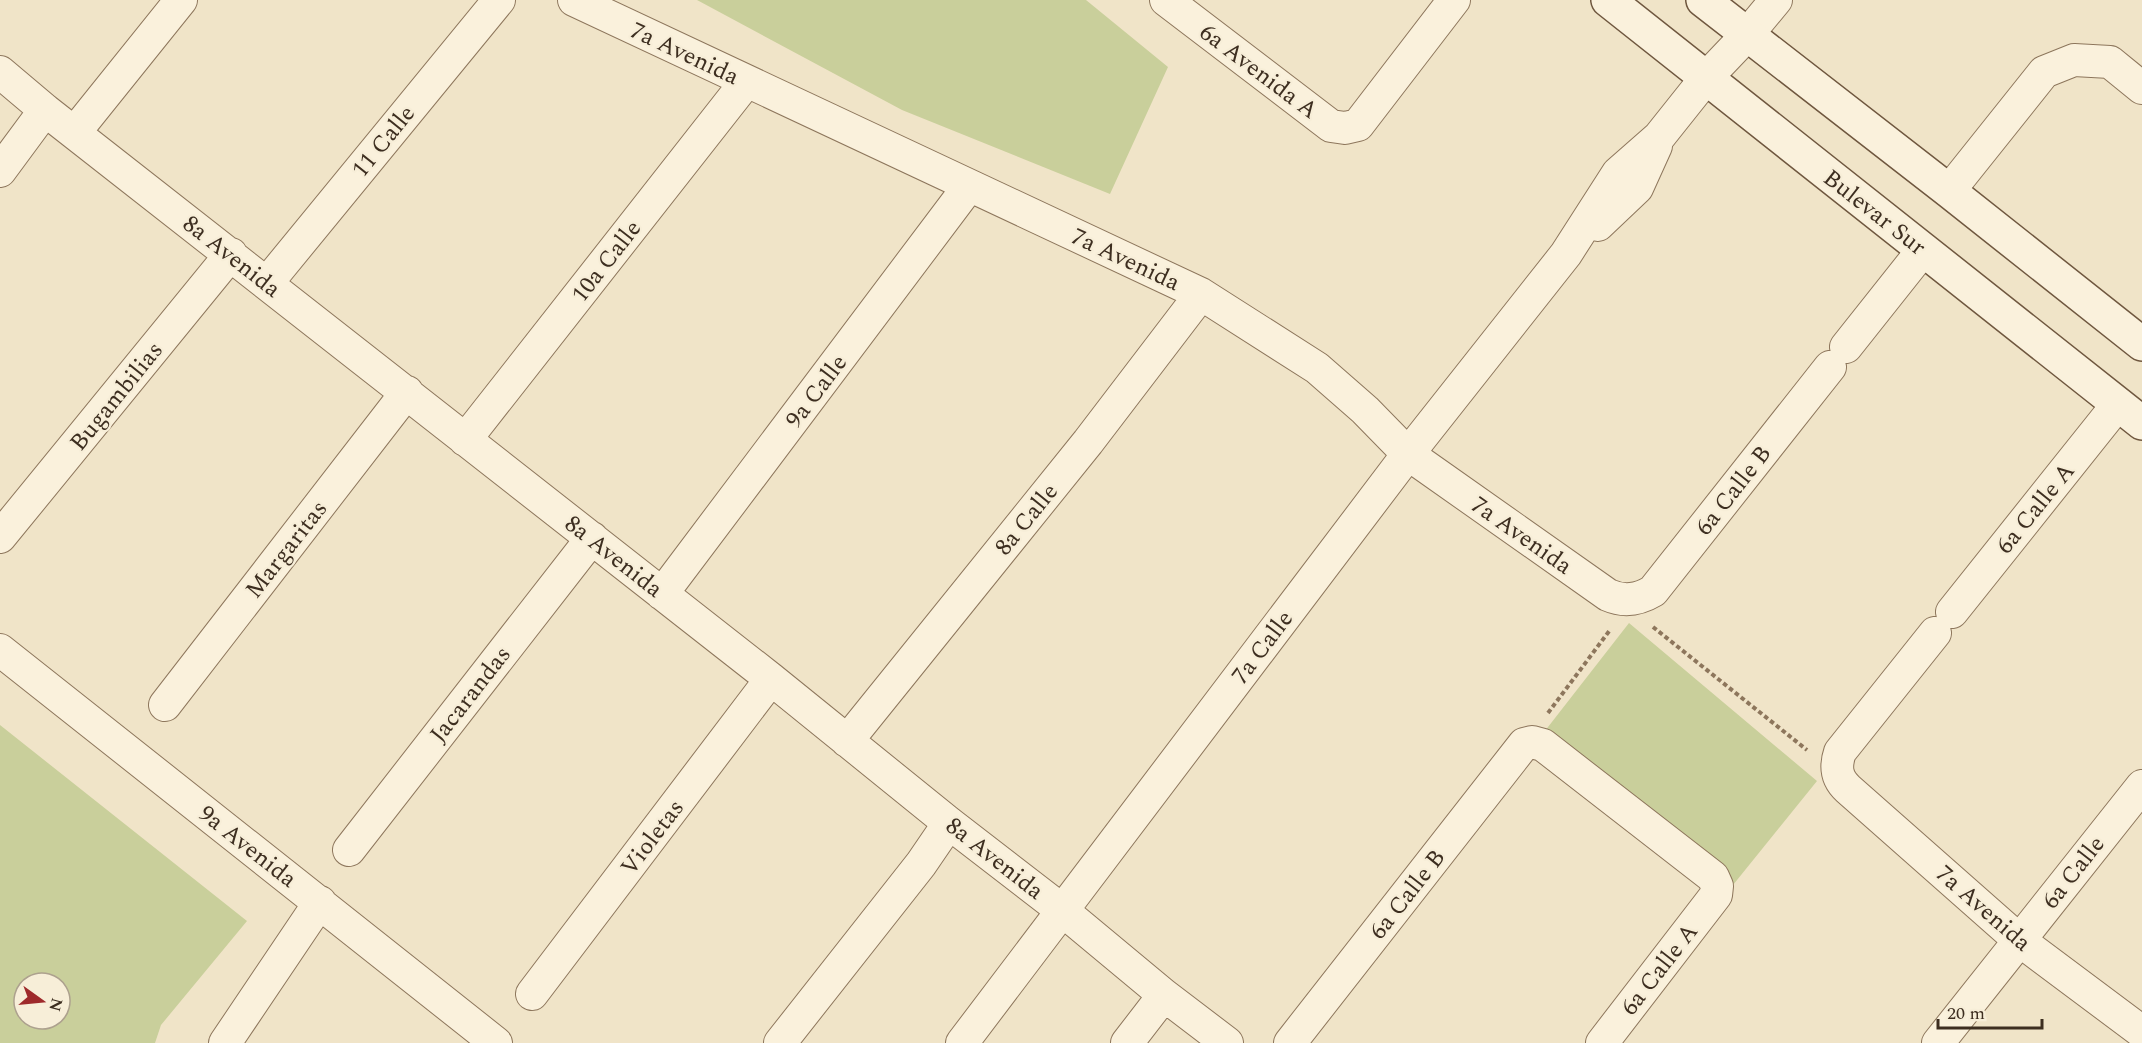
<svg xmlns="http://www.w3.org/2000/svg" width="2142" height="1043" viewBox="0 0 2142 1043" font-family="Spectral,serif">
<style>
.green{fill:#c9cf9b;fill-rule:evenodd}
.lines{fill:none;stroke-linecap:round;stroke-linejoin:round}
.street-casing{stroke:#8d765c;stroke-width:34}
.secondary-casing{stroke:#6f573f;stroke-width:36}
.path{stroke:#8d765c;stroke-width:4;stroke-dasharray:4.5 3;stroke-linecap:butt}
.street{stroke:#faf1dc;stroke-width:32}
.secondary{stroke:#faf1dc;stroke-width:33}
.labels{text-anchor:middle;stroke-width:4.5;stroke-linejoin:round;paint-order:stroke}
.street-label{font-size:24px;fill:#3d2e20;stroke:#f7eed8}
</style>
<rect width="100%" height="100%" fill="#f0e4c8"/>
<path class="green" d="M697,0H1086L1168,67L1110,194L902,110Z
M1629,623L1817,781L1733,885L1541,736Z
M0,725L247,921L161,1025L155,1043H0ZM24,983H60V1019H24Z"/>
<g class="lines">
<g class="street-casing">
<path id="street" d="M574,0L1201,294L1317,368L1365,410L1408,454L1608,595C1624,602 1638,600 1653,591L1830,367
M1166,0L1331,126L1345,128L1358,125L1454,0
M0,72L45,110L771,679L949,823L1063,911L1164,995L1227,1043
M75,132L181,0
M0,171L45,110
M1949,191L2044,72L2074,60L2110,62L2142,88
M1598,225L1637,188L1656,146
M267,283L499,0
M1846,347L1923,250
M465,440L746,82
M0,537L231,254
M662,594L969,186
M1952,612L2118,404
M1935,633L1840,752C1835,767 1836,778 1848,789L2019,940L2142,1032
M0,650L496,1043
M165,705L407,392
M847,741L1088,442L1201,294
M349,850L592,538
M532,994L771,679
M225,1043L320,902
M780,1043L921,864L949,823
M962,1043L1408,454L1566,254L1618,173L1659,137L1706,78L1747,35L1776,0
M1127,1043L1164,995
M1290,1043L1524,744L1532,742L1543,745L1713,877L1717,886L1716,895L1602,1043
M1938,1043L2142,786"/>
</g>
<g class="secondary-casing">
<path id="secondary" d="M1608,0L2142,423
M1703,0L1949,191L2142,344"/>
</g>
<path class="path" d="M1653,627L1807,750
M1548,713L1610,630"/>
<use href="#street" class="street"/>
<use href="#secondary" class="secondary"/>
</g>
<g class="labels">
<g class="street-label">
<text transform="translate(685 53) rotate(25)" y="8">7a Avenida</text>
<text transform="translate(1259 71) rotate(37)" y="8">6a Avenida A</text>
<text transform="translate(383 141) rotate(-51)" y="8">11 Calle</text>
<text transform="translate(1875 212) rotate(38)" y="8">Bulevar Sur</text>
<text transform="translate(232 256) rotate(38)" y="8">8a Avenida</text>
<text transform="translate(1126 259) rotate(25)" y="8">7a Avenida</text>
<text transform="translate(606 261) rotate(-52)" y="8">10a Calle</text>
<text transform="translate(816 391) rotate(-53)" y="8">9a Calle</text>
<text transform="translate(116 396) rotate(-51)" y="8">Bugambilias</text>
<text transform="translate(1733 490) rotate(-52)" y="8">6a Calle B</text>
<text transform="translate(2035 508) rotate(-51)" y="8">6a Calle A</text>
<text transform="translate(1026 519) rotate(-51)" y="8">8a Calle</text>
<text transform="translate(1522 535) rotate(35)" y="8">7a Avenida</text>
<text transform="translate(286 549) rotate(-52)" y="8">Margaritas</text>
<text transform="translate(614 556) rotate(38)" y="8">8a Avenida</text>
<text transform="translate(1262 647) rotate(-53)" y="8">7a Calle</text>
<text transform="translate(470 694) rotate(-52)" y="8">Jacarandas</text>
<text transform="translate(652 837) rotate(-53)" y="8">Violetas</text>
<text transform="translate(248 846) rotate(38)" y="8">9a Avenida</text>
<text transform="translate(995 858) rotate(38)" y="8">8a Avenida</text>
<text transform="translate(2073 872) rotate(-52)" y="8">6a Calle</text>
<text transform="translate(1407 894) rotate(-52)" y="8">6a Calle B</text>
<text transform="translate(1984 908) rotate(41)" y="8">7a Avenida</text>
<text transform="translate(1659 969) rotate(-52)" y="8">6a Calle A</text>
</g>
</g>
<g transform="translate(42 1001) rotate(105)"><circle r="28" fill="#f7eed8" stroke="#ada18e" stroke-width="1.5"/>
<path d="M0-4.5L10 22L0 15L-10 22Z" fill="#9e2a2b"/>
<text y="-9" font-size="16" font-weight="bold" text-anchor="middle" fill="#3d2e20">N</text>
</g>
<path d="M1938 1019v9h104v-9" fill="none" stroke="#3d2e20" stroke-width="3"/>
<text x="1947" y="1019" font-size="18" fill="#3d2e20" stroke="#f7eed8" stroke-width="4.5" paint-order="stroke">20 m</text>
</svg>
